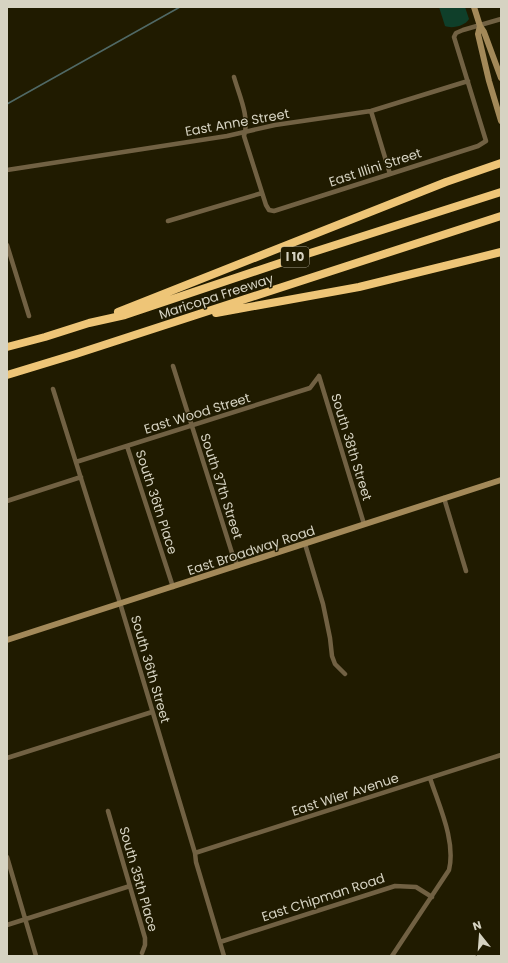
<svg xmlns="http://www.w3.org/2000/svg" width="508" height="963" viewBox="0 0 508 963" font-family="Poppins,sans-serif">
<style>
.green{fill:#0f3f2a}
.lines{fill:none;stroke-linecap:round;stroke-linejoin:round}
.stream{stroke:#506965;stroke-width:1.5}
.minor{stroke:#716143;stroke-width:4.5}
.secondary{stroke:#a38959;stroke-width:6}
.motorway{stroke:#eec577;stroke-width:8}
.labels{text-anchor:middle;stroke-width:3;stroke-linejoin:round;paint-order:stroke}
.shield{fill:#201b00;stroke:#9f9c88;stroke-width:1}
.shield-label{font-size:12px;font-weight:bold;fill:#d6d3c2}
.street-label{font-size:13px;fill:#d6d3c2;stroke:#201b00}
</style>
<rect width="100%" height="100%" fill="#201b00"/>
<path class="green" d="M439,7H465L469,19C465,26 452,29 445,26Z"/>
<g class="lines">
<path class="stream" d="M7,104L180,7"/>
<path class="minor" d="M234,77C239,95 250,117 244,136L266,205L269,210L274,211L478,146L486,141L454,37L456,33L463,30L501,19
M371,111L390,174
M7,170L227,136L275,125L371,111L468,81
M168,221L262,193
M7,245L29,316
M173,366L232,553L238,566
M319,376L364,524
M53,389L120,603L195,853L196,862L224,956
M127,446L173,587
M76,462L310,388L319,376
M444,498L466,571
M7,501L81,477
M305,544L323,604L330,638L332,656L335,664L345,674
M7,758L152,712
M108,811L145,938V945L142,953
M195,853L501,755
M7,857L36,956
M7,925L130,886
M220,942L395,886L416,887L432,897
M392,956L449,870C456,841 439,806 430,778"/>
<path class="secondary" d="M474,7L480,26L484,32L501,78
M480,26L478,34L489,81L501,121
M7,640L501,480"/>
<path class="motorway" d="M118,312L446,182L501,163
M216,313L359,287L501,252
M7,347L45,337L89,323L125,315L307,254L501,192
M7,375L76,354L501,216"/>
</g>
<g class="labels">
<rect class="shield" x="281" y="247" width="28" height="20" rx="3"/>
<g class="shield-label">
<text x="295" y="261">I 10</text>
</g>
<g class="street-label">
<text transform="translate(237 122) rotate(-10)" y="5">East Anne Street</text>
<text transform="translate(375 167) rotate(-18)" y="5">East Illini Street</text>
<text transform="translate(216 296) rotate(-18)" y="5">Maricopa Freeway</text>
<text transform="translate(197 413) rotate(-17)" y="5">East Wood Street</text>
<text transform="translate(352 447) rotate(73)" y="5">South 38th Street</text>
<text transform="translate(222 486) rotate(72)" y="5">South 37th Street</text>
<text transform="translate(157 502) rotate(72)" y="5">South 36th Place</text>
<text transform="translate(251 550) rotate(-18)" y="5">East Broadway Road</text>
<text transform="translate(151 669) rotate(74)" y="5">South 36th Street</text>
<text transform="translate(345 794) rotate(-18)" y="5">East Wier Avenue</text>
<text transform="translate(139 879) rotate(74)" y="5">South 35th Place</text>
<text transform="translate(323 897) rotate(-18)" y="5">East Chipman Road</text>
</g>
</g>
<rect width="508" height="963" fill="none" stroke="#d6d3c2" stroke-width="16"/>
<g transform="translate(480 935) rotate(343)" stroke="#201b00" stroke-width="3" paint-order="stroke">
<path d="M0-3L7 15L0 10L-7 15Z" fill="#d6d3c2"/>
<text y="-6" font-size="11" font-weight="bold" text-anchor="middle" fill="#d6d3c2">N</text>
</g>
</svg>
